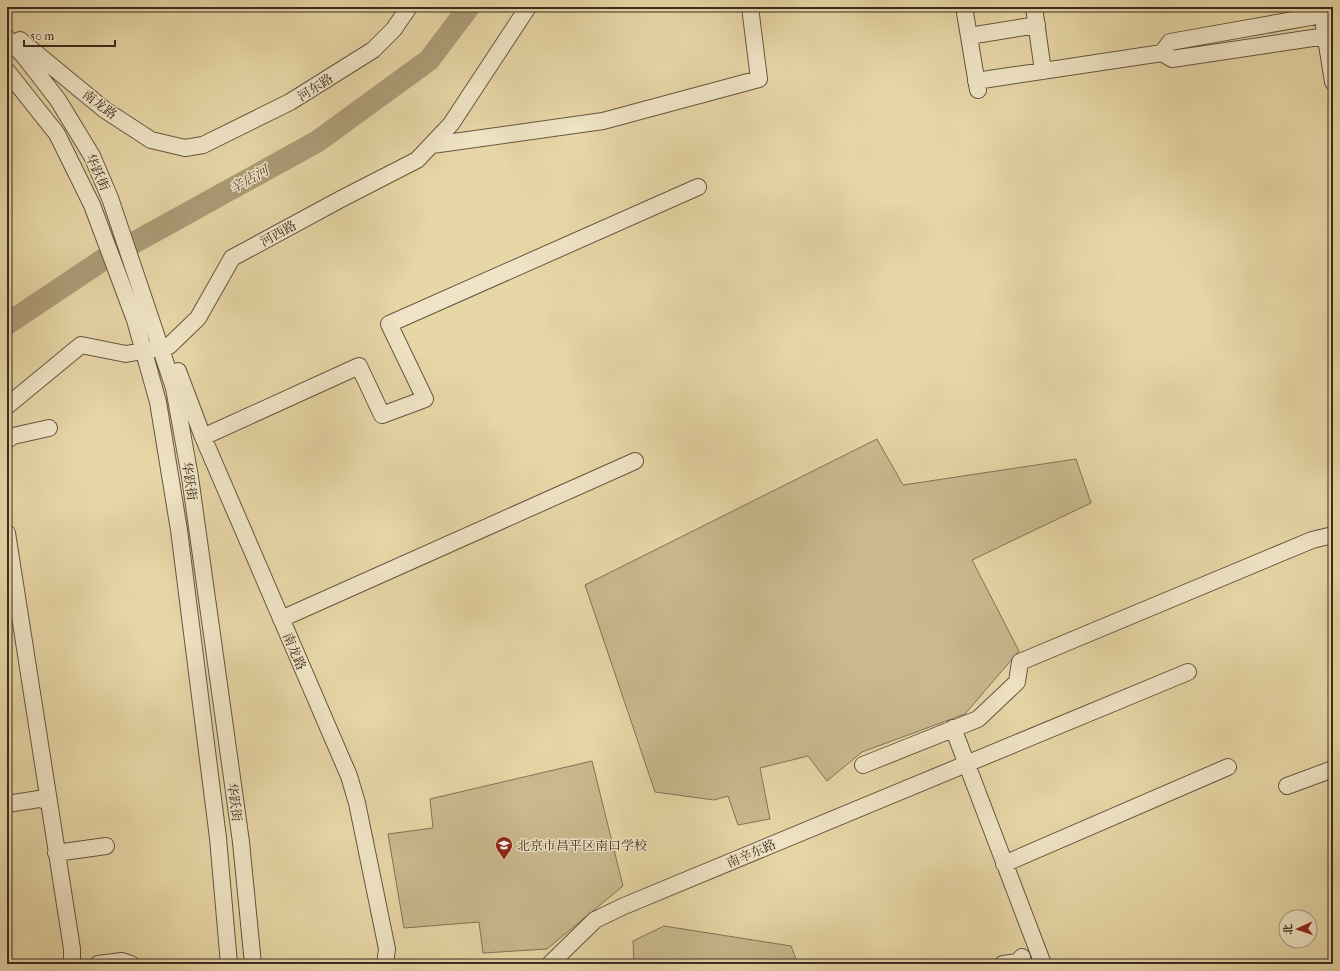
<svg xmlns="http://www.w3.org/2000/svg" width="1340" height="971" viewBox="0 0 1340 971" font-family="'IM FELL French Canon','Noto Serif SC',serif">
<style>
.green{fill:#cab98f;stroke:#827257}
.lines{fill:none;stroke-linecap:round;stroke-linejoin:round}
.river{stroke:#ad9c78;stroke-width:22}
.minor-casing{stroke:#665641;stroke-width:18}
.minor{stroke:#efe4c5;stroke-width:16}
.labels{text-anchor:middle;stroke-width:3;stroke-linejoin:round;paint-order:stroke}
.street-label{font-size:13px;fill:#3b2c1f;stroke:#efe4c5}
.poi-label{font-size:13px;fill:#3b2c1f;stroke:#efe4c5;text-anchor:start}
.water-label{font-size:14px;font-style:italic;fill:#584835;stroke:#efe4c5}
</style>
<rect width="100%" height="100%" fill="#e7d6a6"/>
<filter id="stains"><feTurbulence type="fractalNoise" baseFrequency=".005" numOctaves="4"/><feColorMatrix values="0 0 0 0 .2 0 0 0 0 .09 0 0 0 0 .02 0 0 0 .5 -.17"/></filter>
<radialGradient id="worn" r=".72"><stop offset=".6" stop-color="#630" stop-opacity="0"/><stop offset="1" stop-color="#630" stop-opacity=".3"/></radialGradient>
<path class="green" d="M877,439L903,485L1076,459L1091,503L972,560L1019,651L965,714L862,752L827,781L808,756L760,768L770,819L738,825L728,796L714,800L655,792L585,585Z
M592,761L623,886L547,949L483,953L479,922L404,928L388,834L433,828L430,799Z
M664,926L791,946L798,964H634L633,941Z"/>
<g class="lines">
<path class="river" d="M7,324L101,261L318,141L429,60L469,7"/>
<g class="minor-casing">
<path id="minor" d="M964,7L978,90
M1034,7L1043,71
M1324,26L1333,82
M969,36L1037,25
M7,38L24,56L58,100L92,156L110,198L174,388L190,477L241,842L253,964
M20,40L105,110L151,140L185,148L203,145L290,102L373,50L394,29L409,7
M1162,53L1170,42L1322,15
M7,71L57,134L92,205L135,320L158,402L179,530L218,838L229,964
M976,81L1162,53L1172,59L1326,36
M432,145L603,121L759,79L750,7
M178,371L203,437L349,776L357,803L387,949L385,964
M7,406L81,345L126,354L169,346L198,318L232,258L341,199L417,160L451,124L528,7
M203,437L359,366L382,415L425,399L389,324L698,187
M7,440L13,436L49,428
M7,533L72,949V964
M281,619L635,461
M953,728L1043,964
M863,765L978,719L1017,682L1020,662L1312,540L1333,535
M1287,786L1333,769
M7,804L39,799L47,801
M56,853L106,846
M1004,864L1228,767
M98,964L122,961L131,964
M550,964L595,920L624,906L1188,672
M1003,964L1018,962L1022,957"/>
</g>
<use href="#minor" class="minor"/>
</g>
<defs>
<g id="school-pin" transform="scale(0.9)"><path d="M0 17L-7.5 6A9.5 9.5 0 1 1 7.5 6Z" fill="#8f2418" stroke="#efe4c5"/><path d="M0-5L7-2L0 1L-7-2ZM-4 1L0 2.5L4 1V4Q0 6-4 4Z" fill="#fff"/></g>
</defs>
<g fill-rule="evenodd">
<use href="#school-pin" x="504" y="845"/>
</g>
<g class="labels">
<g class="street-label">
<text transform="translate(315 87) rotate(-33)" y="5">河东路</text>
<text transform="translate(100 104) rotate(37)" y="5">南龙路</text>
<text transform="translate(98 172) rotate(65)" y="5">华跃街</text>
<text transform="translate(278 233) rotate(-29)" y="5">河西路</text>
<text transform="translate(190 481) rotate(81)" y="5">华跃街</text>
<text transform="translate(295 651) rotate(67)" y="5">南龙路</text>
<text transform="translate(235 802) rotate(82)" y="5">华跃街</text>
<text transform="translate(751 853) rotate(-23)" y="5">南辛东路</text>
</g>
<g class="poi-label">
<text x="517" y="850">北京市昌平区南口学校</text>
</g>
<g class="water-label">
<text transform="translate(249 179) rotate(-29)" y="5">辛店河</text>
</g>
</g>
<rect width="1340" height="971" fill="none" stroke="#e7d6a6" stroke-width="24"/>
<rect x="8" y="8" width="1324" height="955" fill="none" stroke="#3b2c1f" stroke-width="2"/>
<rect x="12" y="12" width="1316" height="947" fill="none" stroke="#3b2c1f"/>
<g transform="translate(1298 929) rotate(267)"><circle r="19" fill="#efe4c5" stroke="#a79a83"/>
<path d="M0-3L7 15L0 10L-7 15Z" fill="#8f2418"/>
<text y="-6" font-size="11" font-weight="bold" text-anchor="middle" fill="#3b2c1f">北</text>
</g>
<path d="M24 40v6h91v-6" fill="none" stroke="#3b2c1f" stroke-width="2"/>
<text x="30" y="40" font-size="12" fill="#3b2c1f" stroke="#efe4c5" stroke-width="3" paint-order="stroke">50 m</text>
<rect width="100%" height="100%" filter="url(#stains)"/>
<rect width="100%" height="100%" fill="url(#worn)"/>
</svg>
